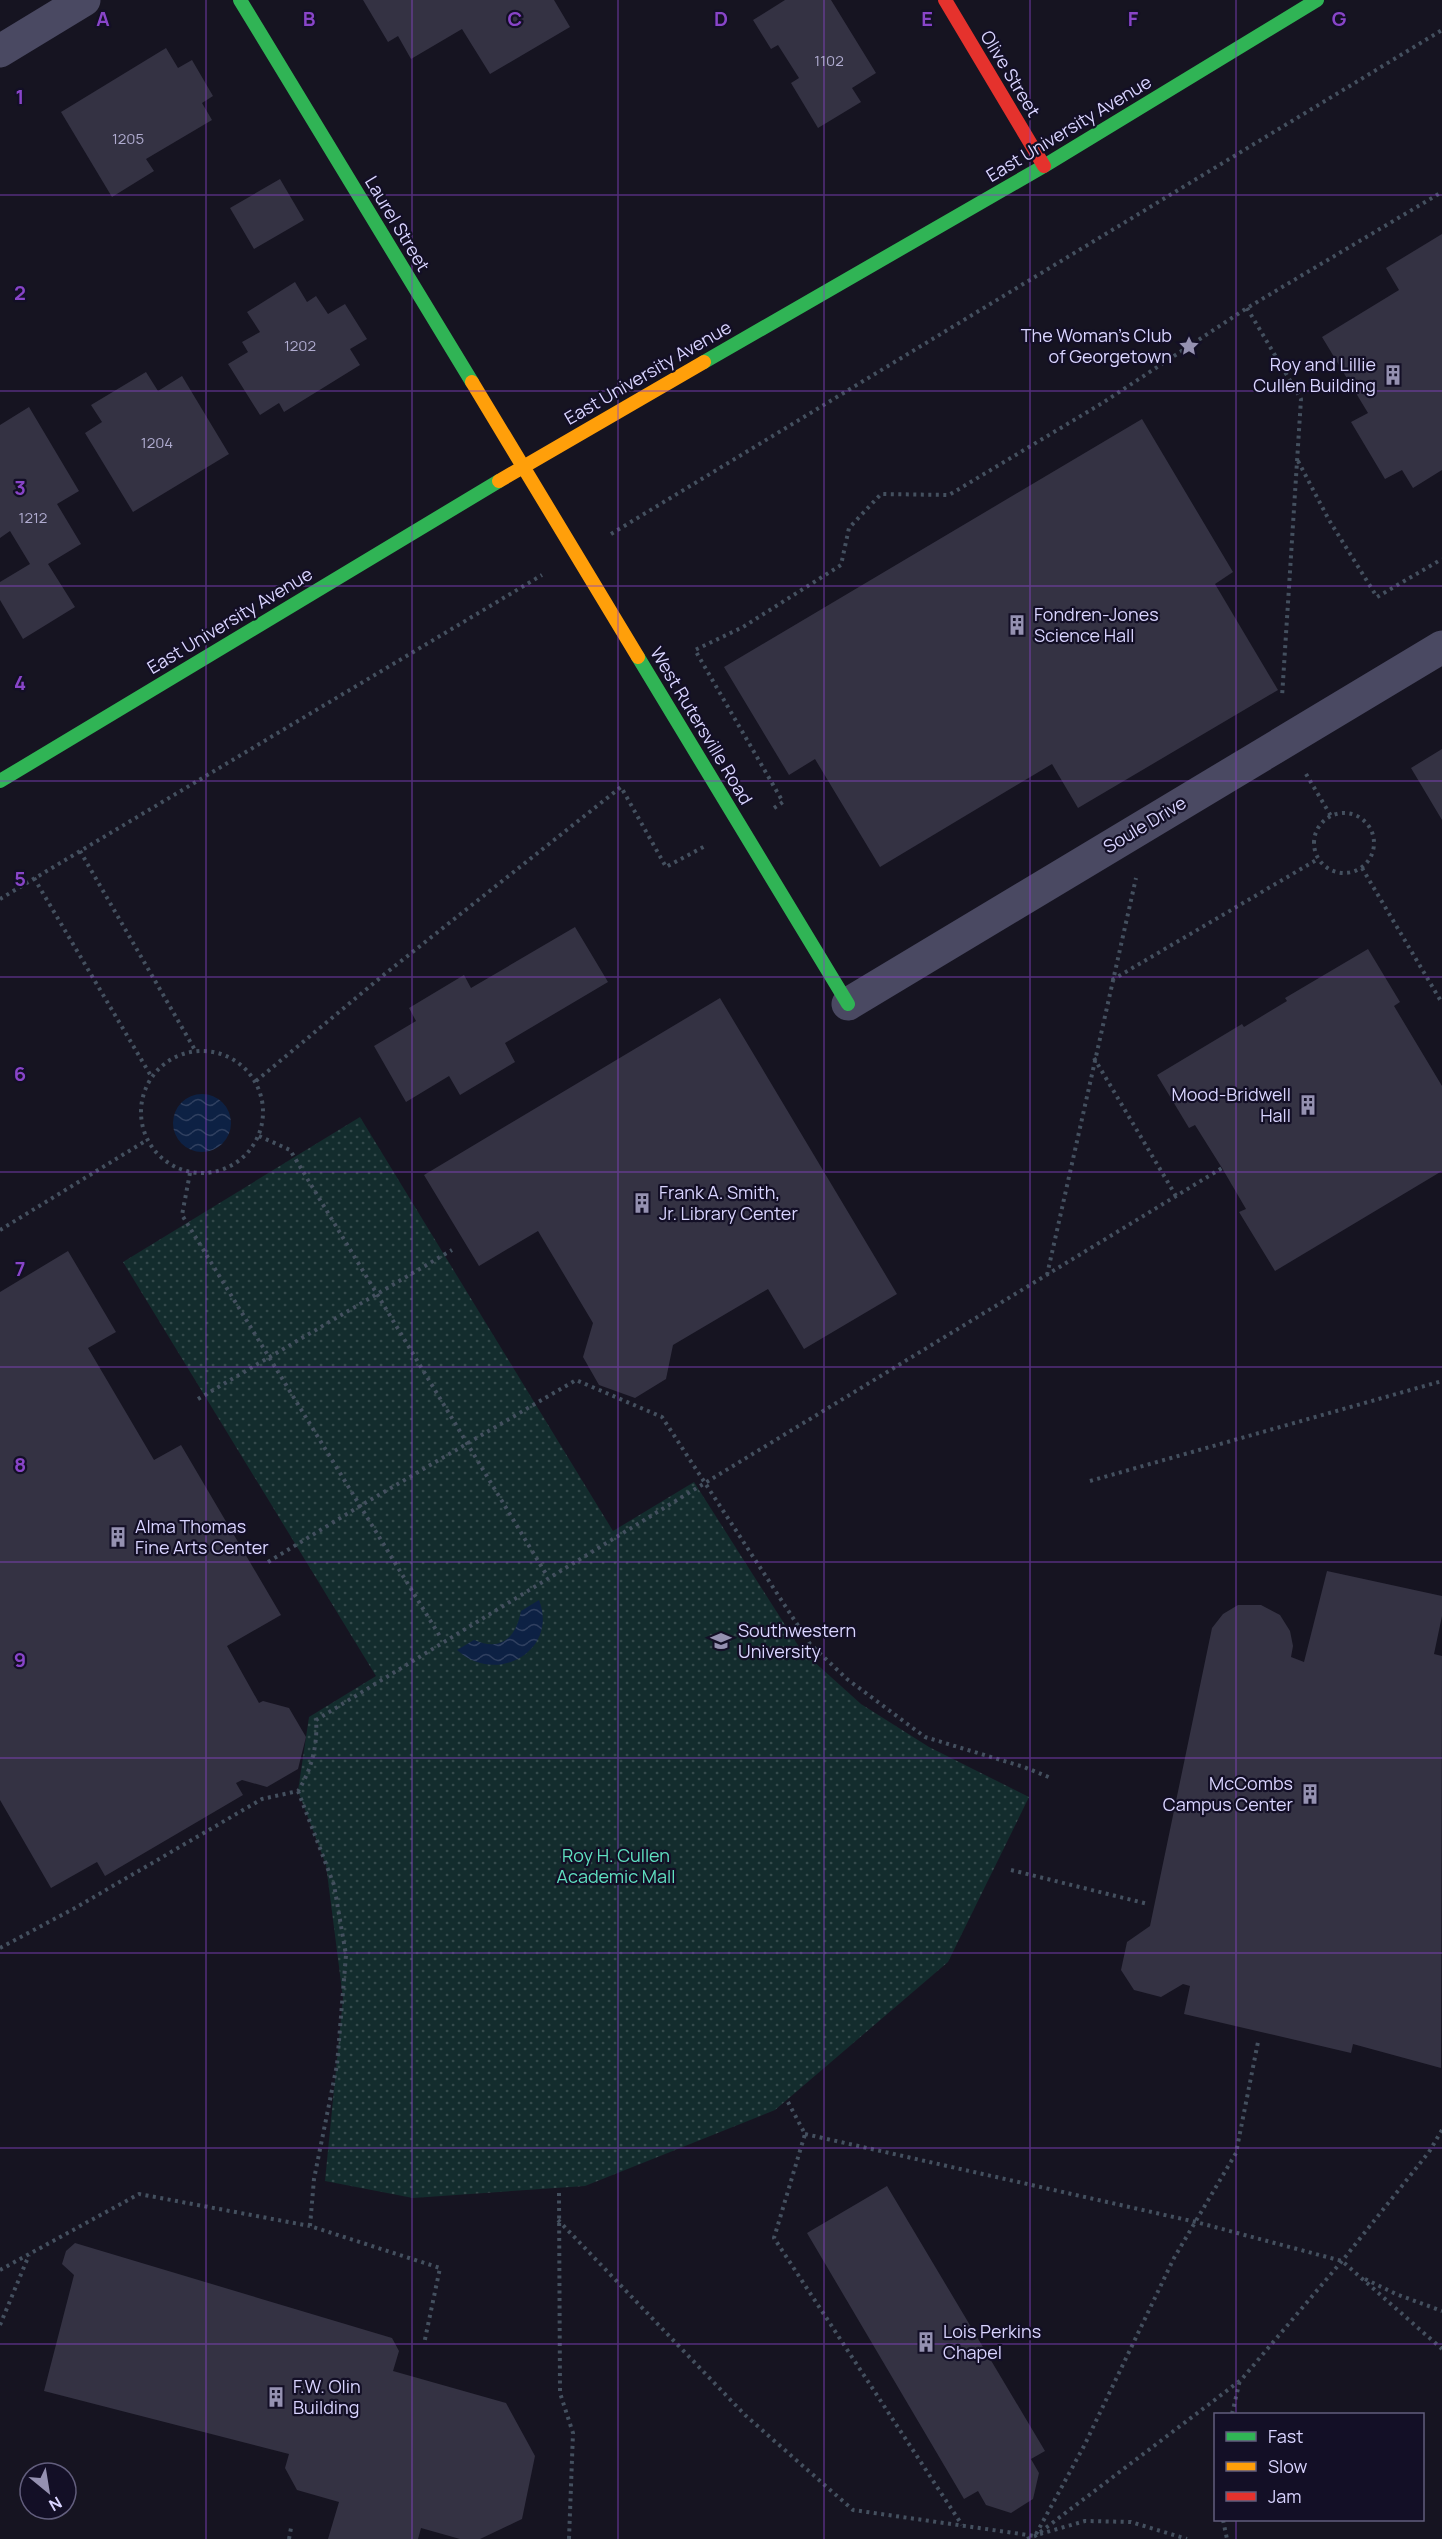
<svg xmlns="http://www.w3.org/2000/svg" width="1442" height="2539" viewBox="0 0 1442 2539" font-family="Manrope,sans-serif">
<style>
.grass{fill:url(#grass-dots)}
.water{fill:url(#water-waves)}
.building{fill:#343243}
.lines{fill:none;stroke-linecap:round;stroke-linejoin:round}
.path{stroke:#44505f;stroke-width:4;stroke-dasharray:3 4.5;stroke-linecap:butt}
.street{stroke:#4a4962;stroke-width:33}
.fast{stroke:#30b455;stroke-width:14}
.slow{stroke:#ff9f0a;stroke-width:14}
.jam{stroke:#e5322d;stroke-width:14}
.grid{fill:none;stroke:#8945c9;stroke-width:1.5;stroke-opacity:0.55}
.labels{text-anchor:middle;stroke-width:4.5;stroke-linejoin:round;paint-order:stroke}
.number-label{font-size:15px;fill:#b0acd0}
.street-label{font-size:18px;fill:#d9d4ff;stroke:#130f26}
.poi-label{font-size:18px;fill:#d9d4ff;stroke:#130f26;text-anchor:start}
.park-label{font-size:18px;fill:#5fe0c0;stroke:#130f26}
.grid-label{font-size:20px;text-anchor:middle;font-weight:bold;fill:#8945c9;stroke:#130f26;stroke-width:4.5;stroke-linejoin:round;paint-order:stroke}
</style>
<defs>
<pattern id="grass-dots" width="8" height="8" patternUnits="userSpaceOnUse" patternTransform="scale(1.5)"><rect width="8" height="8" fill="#132c2d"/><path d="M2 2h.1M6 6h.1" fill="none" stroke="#354a4c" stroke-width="1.8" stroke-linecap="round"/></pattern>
<pattern id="water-waves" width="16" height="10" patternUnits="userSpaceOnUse" patternTransform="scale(1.5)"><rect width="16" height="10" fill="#0d2144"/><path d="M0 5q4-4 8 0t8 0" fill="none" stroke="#304060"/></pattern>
</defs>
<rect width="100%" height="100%" fill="#161421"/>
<path class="grass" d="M360,1117L613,1531L694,1482L801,1650L861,1704L929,1747L1029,1797L948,1962L775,2110L585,2186L413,2198L325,2181L343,1998L326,1865L298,1791L309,1717L376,1676L123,1262Z"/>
<path class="water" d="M173 1123a29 29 0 1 1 58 0a29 29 0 1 1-58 0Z
M539,1600C559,1651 496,1686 457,1650L474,1640C502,1652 516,1637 521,1611Z"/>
<path class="building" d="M363,0H554L570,27L490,74L462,29L411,59L398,36L388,42Z
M785,0H831L876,73L852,88L861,102L818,128L791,83L799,78L778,45L771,49L753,20Z
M166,48L178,68L192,60L213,96L202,103L212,120L146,159L154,171L112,197L61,112Z
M280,179L304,220L254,249L230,208Z
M1442,234V470L1413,488L1402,470L1385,479L1351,422L1368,413L1322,337L1399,290L1386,268Z
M295,282L307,302L316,296L328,314L345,304L367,339L350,349L360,365L284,412L279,403L260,415L228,364L248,352L242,342L260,332L247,312Z
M146,372L158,391L182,376L229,454L133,512L85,433L102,422L91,405Z
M29,407L79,491L57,504L81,544L48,564L75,607L23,639L0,600V582L30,564L10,531L0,538V425Z
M1142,419L1233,572L1215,584L1278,690L1078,808L1052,764L880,867L815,759L789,775L724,667Z
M1442,749V820L1411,768Z
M575,927L608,982L505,1043L515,1062L460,1095L449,1076L406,1102L374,1046L416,1021L409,1008L464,975L471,988Z
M1368,949L1400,1002L1394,1006L1442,1086V1171L1275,1271L1239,1212L1246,1209L1222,1168L1195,1125L1189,1128L1157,1075L1242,1024L1244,1027L1287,1001L1285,998Z
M720,998L897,1294L804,1349L768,1289L673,1345L666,1379L635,1398L599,1385L583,1357L593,1323L538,1231L479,1266L424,1175Z
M68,1251L116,1332L88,1348L154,1460L181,1445L281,1615L227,1646L259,1703L263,1701L289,1708L306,1737L298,1769L267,1787L242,1780L236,1783L243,1795L105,1876L97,1862L51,1888L0,1800V1292Z
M1327,1571L1442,1596V1616L1434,1654L1442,1656L1441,2068L1353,2044L1351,2053L1184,2014L1190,1986L1183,1984L1161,1997L1134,1990L1121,1970L1127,1942L1150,1926L1212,1628L1223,1614L1238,1605H1261L1280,1615L1290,1631L1293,1646L1291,1657L1304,1662Z
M887,2186L1045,2451L1031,2459L1039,2473L1033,2499L1011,2513L986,2505L978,2491L964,2499L807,2233Z
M75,2243L392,2338L399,2351L393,2371L506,2403L535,2456L522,2519L480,2539H460L421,2528L418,2539H328L339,2502L297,2490L285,2468L289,2454L44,2391L74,2275L62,2264L66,2251Z"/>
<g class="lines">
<path class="path" d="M1247,308L1301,399L1282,697
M1298,461L1329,520L1377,597L1442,559
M611,534L1442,30
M1306,774L1331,816
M774,808L783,802L695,650L743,627L841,565L849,528L881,494L949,495L1104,402L1247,308L1442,192
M1314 843a30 30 0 1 1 60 0a30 30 0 1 1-60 0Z
M80,851L195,1050
M1362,868L1442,1003
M34,878L151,1076
M0,899L542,575
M1112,980L1318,859
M141 1112a61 61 0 1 1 122 0a61 61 0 1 1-122 0Z
M1094,1058L1176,1196
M256,1081L386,973L621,787L666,867L707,845
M259,1136L290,1150L546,1574
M190,1173L182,1215L441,1638
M0,1230L147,1140
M1047,1275L1136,878
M198,1399L452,1250
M1090,1481L1442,1381
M268,1562L360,1506L576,1380L662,1417L810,1644L847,1679L925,1737L1024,1767L1051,1778
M298,1791L334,1885L346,1955L337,2065L314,2179L310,2226L440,2268L424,2344
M1011,1870L1148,1904
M0,1948L75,1908L262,1799L298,1791C311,1771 318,1745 316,1720L1222,1168
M788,2102L805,2134L774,2238L962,2525
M805,2134L1196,2222L1342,2261L1442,2349
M559,2193L560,2393L573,2433L569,2539
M558,2220L745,2415L853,2510L1035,2536L1084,2446L1174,2258L1236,2153L1258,2042
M0,2270L139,2194L310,2226
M1365,2279L1396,2294L1442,2311
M0,2325L29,2255
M1232,2414L1240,2380
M1223,2520L1227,2539
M1040,2534L1085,2521L1131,2522L1187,2539
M289,2539L291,2528
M1027,2539L1035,2536L1241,2380L1342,2261L1429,2152L1442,2130"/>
<path class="street" d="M0,51L84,0
M848,1004L1442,647"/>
<path class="fast" d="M240,0L472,382
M704,362L1044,166L1317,0
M638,657L848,1004
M0,781L499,481"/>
<path class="slow" d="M472,382L638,657
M499,481L704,362"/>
<path class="jam" d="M945,0L1044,166"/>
</g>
<path class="grid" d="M206,0V2539M412,0V2539M618,0V2539M824,0V2539M1030,0V2539M1236,0V2414M0,195H1442M0,391H1442M0,586H1442M0,781H1442M0,977H1442M0,1172H1442M0,1367H1442M0,1562H1442M0,1758H1442M0,1953H1442M0,2148H1442M0,2344H1442M1236,2520V2539"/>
<defs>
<g id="sight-bare" transform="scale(1.62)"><path d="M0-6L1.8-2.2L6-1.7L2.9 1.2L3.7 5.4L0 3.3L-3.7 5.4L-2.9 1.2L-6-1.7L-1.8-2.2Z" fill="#9591b1" stroke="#130f26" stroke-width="2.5" paint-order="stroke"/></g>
<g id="building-bare" transform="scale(1.62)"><path d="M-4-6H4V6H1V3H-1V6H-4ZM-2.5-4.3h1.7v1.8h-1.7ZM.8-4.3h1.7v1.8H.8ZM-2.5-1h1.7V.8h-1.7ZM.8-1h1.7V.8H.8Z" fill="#9591b1" stroke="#130f26" stroke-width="2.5" paint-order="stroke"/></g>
<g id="university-bare" transform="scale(1.62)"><path d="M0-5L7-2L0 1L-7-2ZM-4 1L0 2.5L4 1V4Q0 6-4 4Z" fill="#9591b1" stroke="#130f26" stroke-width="2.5" paint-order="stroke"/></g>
</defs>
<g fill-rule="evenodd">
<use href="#sight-bare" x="1189" y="346"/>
<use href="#building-bare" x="1393" y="375"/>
<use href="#building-bare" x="1017" y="625"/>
<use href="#building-bare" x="1308" y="1105"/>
<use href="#building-bare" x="642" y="1203"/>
<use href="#building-bare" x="118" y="1537"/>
<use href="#university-bare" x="721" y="1641"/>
<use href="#building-bare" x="1310" y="1794"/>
<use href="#building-bare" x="926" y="2342"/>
<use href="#building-bare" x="276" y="2397"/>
</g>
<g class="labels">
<g class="number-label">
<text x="829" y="66">1102</text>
<text x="128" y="144">1205</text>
<text x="300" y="351">1202</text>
<text x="157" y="448">1204</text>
<text x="33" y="523">1212</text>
</g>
<g class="street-label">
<text transform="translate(1010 74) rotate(59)" y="6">Olive Street</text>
<text transform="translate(1069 129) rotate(-31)" y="6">East University Avenue</text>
<text transform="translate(397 224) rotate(59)" y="6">Laurel Street</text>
<text transform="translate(648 373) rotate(-30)" y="6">East University Avenue</text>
<text transform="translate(230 621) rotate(-31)" y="6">East University Avenue</text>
<text transform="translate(701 726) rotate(59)" y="6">West Rutersville Road</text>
<text transform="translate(1145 825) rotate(-31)" y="6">Soule Drive</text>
</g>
<g class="poi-label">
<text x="1172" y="342" text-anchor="end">The Woman's Club<tspan x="1172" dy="21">of Georgetown</tspan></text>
<text x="1376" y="371" text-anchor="end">Roy and Lillie<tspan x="1376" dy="21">Cullen Building</tspan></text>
<text x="1034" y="621">Fondren-Jones<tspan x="1034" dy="21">Science Hall</tspan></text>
<text x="1291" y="1101" text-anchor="end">Mood-Bridwell<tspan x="1291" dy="21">Hall</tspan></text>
<text x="659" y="1199">Frank A. Smith,<tspan x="659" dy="21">Jr. Library Center</tspan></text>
<text x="135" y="1533">Alma Thomas<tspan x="135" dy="21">Fine Arts Center</tspan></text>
<text x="738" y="1637">Southwestern<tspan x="738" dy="21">University</tspan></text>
<text x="1293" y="1790" text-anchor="end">McCombs<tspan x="1293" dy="21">Campus Center</tspan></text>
<text x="943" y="2338">Lois Perkins<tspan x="943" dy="21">Chapel</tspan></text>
<text x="293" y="2393">F.W. Olin<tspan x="293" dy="21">Building</tspan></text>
</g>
<g class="park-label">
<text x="616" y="1862">Roy H. Cullen<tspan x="616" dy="21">Academic Mall</tspan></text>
</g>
</g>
<g class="grid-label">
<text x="103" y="26">A</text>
<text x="309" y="26">B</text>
<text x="515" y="26">C</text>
<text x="721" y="26">D</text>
<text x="927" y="26">E</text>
<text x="1133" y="26">F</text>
<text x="1339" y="26">G</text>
<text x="20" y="104">1</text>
<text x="20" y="300">2</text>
<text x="20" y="495">3</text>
<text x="20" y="690">4</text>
<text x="20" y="886">5</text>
<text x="20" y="1081">6</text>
<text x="20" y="1276">7</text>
<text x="20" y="1472">8</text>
<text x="20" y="1667">9</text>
</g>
<rect x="1214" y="2413" width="210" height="108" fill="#130f26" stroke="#625e7d" stroke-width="1.5"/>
<rect x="1226" y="2432" width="30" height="9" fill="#30b455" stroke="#625e7d" stroke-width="1.5"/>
<text x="1268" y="2443" font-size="18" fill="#d9d4ff">Fast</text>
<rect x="1226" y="2462" width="30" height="9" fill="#ff9f0a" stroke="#625e7d" stroke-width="1.5"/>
<text x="1268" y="2473" font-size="18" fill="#d9d4ff">Slow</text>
<rect x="1226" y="2492" width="30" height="9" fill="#e5322d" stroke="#625e7d" stroke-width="1.5"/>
<text x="1268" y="2503" font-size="18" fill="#d9d4ff">Jam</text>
<g transform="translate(48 2491) rotate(150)"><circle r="28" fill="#130f26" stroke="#625e7d" stroke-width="1.5"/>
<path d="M0-4.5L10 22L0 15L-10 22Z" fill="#9591b1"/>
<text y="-9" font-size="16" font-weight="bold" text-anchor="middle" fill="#d9d4ff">N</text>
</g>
</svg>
